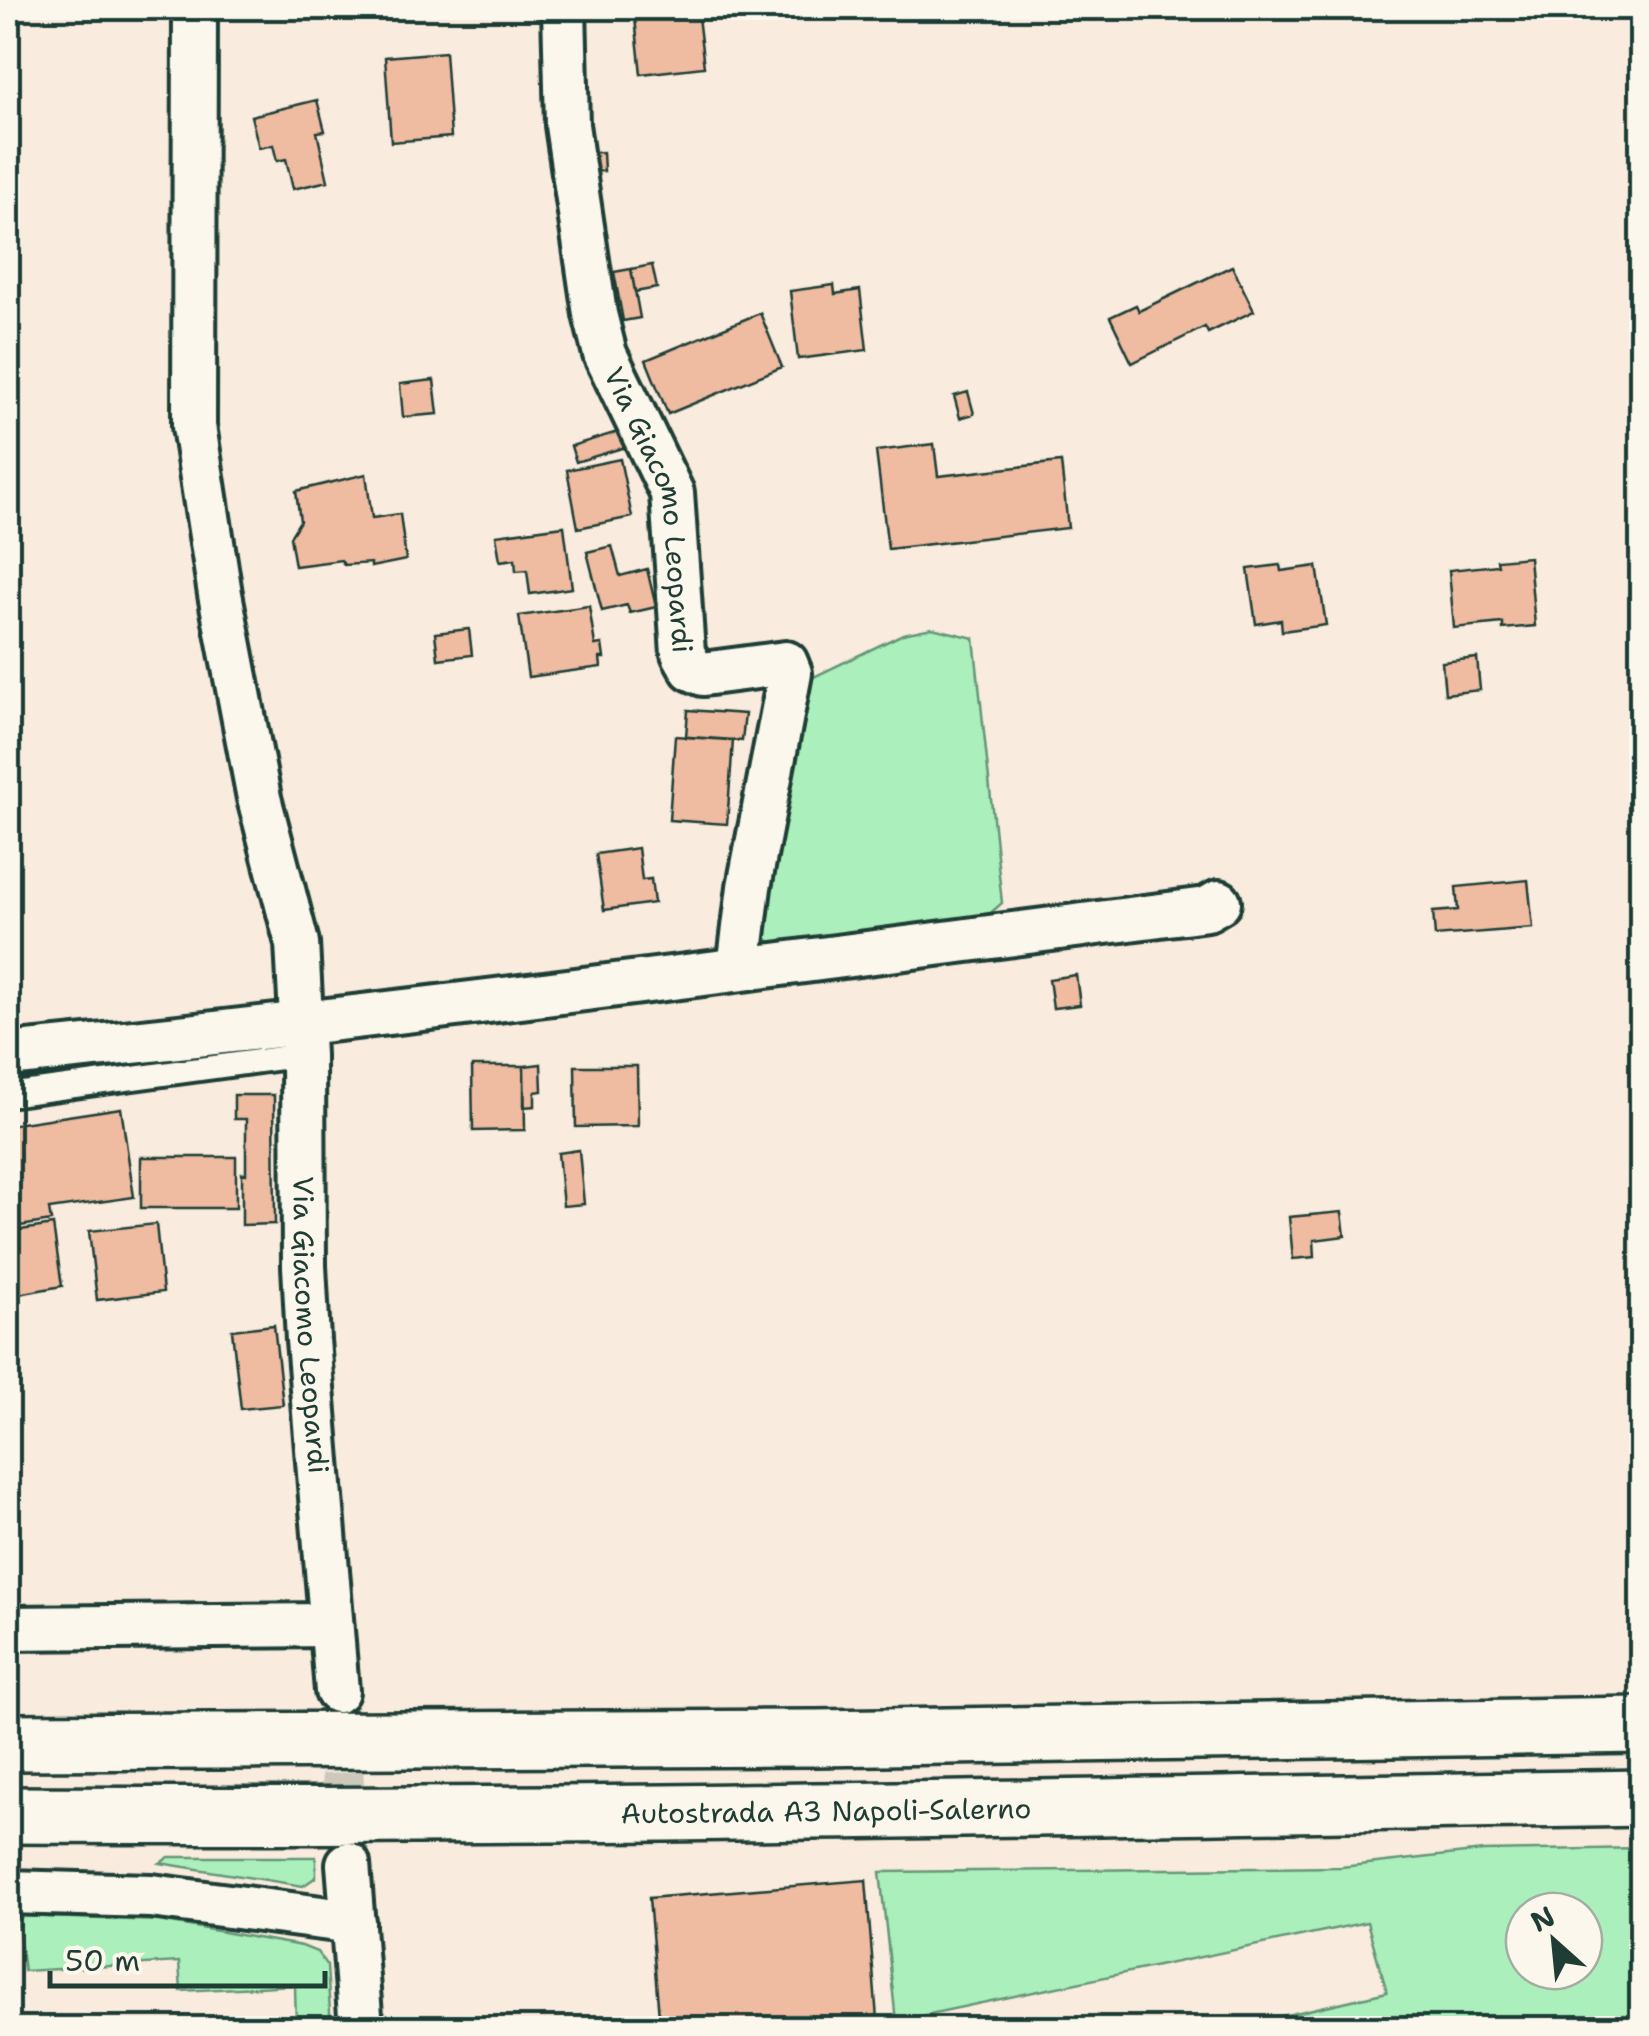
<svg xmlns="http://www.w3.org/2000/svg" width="1649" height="2036" viewBox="0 0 1649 2036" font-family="'Shantell Sans',sans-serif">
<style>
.green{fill:#abf0bc;stroke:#659678;stroke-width:2.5;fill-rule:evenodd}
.building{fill:#efbba1;stroke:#1f3d34;stroke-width:2.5}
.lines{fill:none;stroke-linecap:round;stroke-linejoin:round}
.minor-tunnel{stroke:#cdc8bb;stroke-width:42;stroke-dasharray:42 21;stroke-linecap:butt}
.service-casing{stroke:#1f3d34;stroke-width:30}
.minor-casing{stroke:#1f3d34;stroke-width:50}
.motorway-casing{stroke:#1f3d34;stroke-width:62}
.service{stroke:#fbf7ec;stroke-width:22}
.minor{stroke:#fbf7ec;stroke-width:42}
.motorway{stroke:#fbf7ec;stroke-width:55}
.labels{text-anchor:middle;stroke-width:8;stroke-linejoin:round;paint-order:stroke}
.street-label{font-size:28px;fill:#1f3d34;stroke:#fbf7ec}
</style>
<rect width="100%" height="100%" fill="#f9ebdd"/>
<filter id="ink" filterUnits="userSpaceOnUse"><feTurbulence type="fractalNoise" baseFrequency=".01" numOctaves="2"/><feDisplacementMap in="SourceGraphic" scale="20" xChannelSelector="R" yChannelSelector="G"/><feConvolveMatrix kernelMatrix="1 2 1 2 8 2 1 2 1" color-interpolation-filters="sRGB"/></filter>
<g filter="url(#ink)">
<path class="green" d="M932,628L974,638L1002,903L985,918L773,944L765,937L759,925L801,683L903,634Z
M1641,1848V2028H1230L1387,1992L1367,1922L896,2021V2028H842L896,2021L880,1872L1341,1867L1483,1851ZM1524,1911H1584V1971H1524Z
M169,1857H316V1877L303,1886L160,1863Z
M17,1916L160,1921L302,1946L317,1952L327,1966L331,2028H242L296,2026L295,1985L181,1991L179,1962L24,1971Z"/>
<path class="building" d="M643,8H697L704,67L641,74L634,9Z
M445,52L451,137L391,142L385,57Z
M317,100L325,131L317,132L328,181L293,189L286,159L277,161L273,145L259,148L251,116Z
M603,152L604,171L584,172L583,153Z
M652,265L657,288L635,292L631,269Z
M1232,266L1254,311L1208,333L1205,327L1132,363L1110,317L1136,305L1139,311Z
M631,269L640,318L623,321L614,272Z
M834,285L835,294L860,290L867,350L798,359L790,291Z
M760,313L782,367L668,414L646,360Z
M434,380L438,414L403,417L400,384Z
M968,392L974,414L960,418L954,396Z
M624,430L629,446L576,462L571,446Z
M934,444L938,476L1061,462L1068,528L888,549L876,451Z
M620,459L632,517L578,528L567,470Z
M366,474L372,518L400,514L406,560L371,567V563L344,565L341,560L295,566L290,537L300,521L296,491Z
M564,526L572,588L530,594L527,570L516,571L515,559L500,561L496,535Z
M612,546L620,576L647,569L656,607L630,613L627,605L602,611L587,552Z
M1529,557L1535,626L1503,629V623L1454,628L1449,570L1498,565L1497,560Z
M1280,565L1281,571L1317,566L1326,625L1282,631L1281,620L1256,624L1248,569Z
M589,606L595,645L602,644L604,658H600L601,667L528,677L519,616Z
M469,629L472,655L438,659L435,633Z
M1477,658L1480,690L1445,694L1442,662Z
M688,710L745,714L742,741L686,737Z
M675,736L733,740L727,824L669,820Z
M638,848L642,880L651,879L654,903L604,910L596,854Z
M1528,880L1533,928L1435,936L1433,912L1458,910L1456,887Z
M1076,975L1080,1005L1053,1008L1049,979Z
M541,1064L542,1091L535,1092V1106L524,1107V1066Z
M472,1066H524L525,1130L473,1131Z
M575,1066H637L638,1126L576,1127Z
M234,1095H274L275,1224L242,1225V1173L246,1174V1119H234Z
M121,1108L134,1197L49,1209L51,1221L8,1228V1125Z
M579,1150L584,1204L563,1206L558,1153Z
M141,1157H236V1208H141Z
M1342,1212L1345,1236L1314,1240L1315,1257L1293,1259L1289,1217Z
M156,1224L163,1292L97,1300L89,1231Z
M53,1225L62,1286L8,1296V1232Z
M274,1325L283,1405L241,1409L232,1330Z
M866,1880L877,2019L764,2028H660L649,1898Z"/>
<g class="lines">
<path class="minor-tunnel" d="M338,1710L347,1844"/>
<g class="service-casing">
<path id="service" d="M8,1095L303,1055"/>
</g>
<g class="minor-casing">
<g id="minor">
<path id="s1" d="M195,8L194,426L220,594L259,798L297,943L303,1055L304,1266L308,1340L337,1691"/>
<path id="s2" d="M564,8L567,125L595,314L605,354L672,493L683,653L692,669L703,674L786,663L790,673L749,887L739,968"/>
<path d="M8,1055C408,1015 808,960 1207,909L1219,902"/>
<path d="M8,1628L330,1625"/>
<path d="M348,1864L361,2028"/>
<path d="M8,1892L151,1896L353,1922"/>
</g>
</g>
<g class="motorway-casing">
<g id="motorway">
<path d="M8,1742L816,1738L1642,1725"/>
<path id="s3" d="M8,1815C552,1818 1097,1807 1642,1798"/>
</g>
</g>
<use href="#service" class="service"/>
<use href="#minor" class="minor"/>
<use href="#motorway" class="motorway"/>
</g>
</g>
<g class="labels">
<g class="street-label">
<text dy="10" stroke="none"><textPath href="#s2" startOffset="515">Via Giacomo Leopardi</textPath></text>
<text dy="10" stroke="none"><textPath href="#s1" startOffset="1328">Via Giacomo Leopardi</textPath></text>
<text dy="10" stroke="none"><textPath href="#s3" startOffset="818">Autostrada A3 Napoli-Salerno</textPath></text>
</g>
</g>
<rect width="1649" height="2036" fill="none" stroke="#fbf7ec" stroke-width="40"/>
<rect x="20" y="20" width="1609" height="1996" fill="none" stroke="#1f3d34" stroke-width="4" filter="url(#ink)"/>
<g transform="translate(1554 1941) rotate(333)"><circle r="48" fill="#fbf7ec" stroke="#a3ada2" stroke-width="2.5"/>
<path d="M0-8L18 38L0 25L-18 38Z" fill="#1f3d34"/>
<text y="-15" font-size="28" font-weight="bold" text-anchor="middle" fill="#1f3d34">N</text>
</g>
<path d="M50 1971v15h275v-15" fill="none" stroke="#1f3d34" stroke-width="5"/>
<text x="65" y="1971" font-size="30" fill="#1f3d34" stroke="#fbf7ec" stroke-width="8" paint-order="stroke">50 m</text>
</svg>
